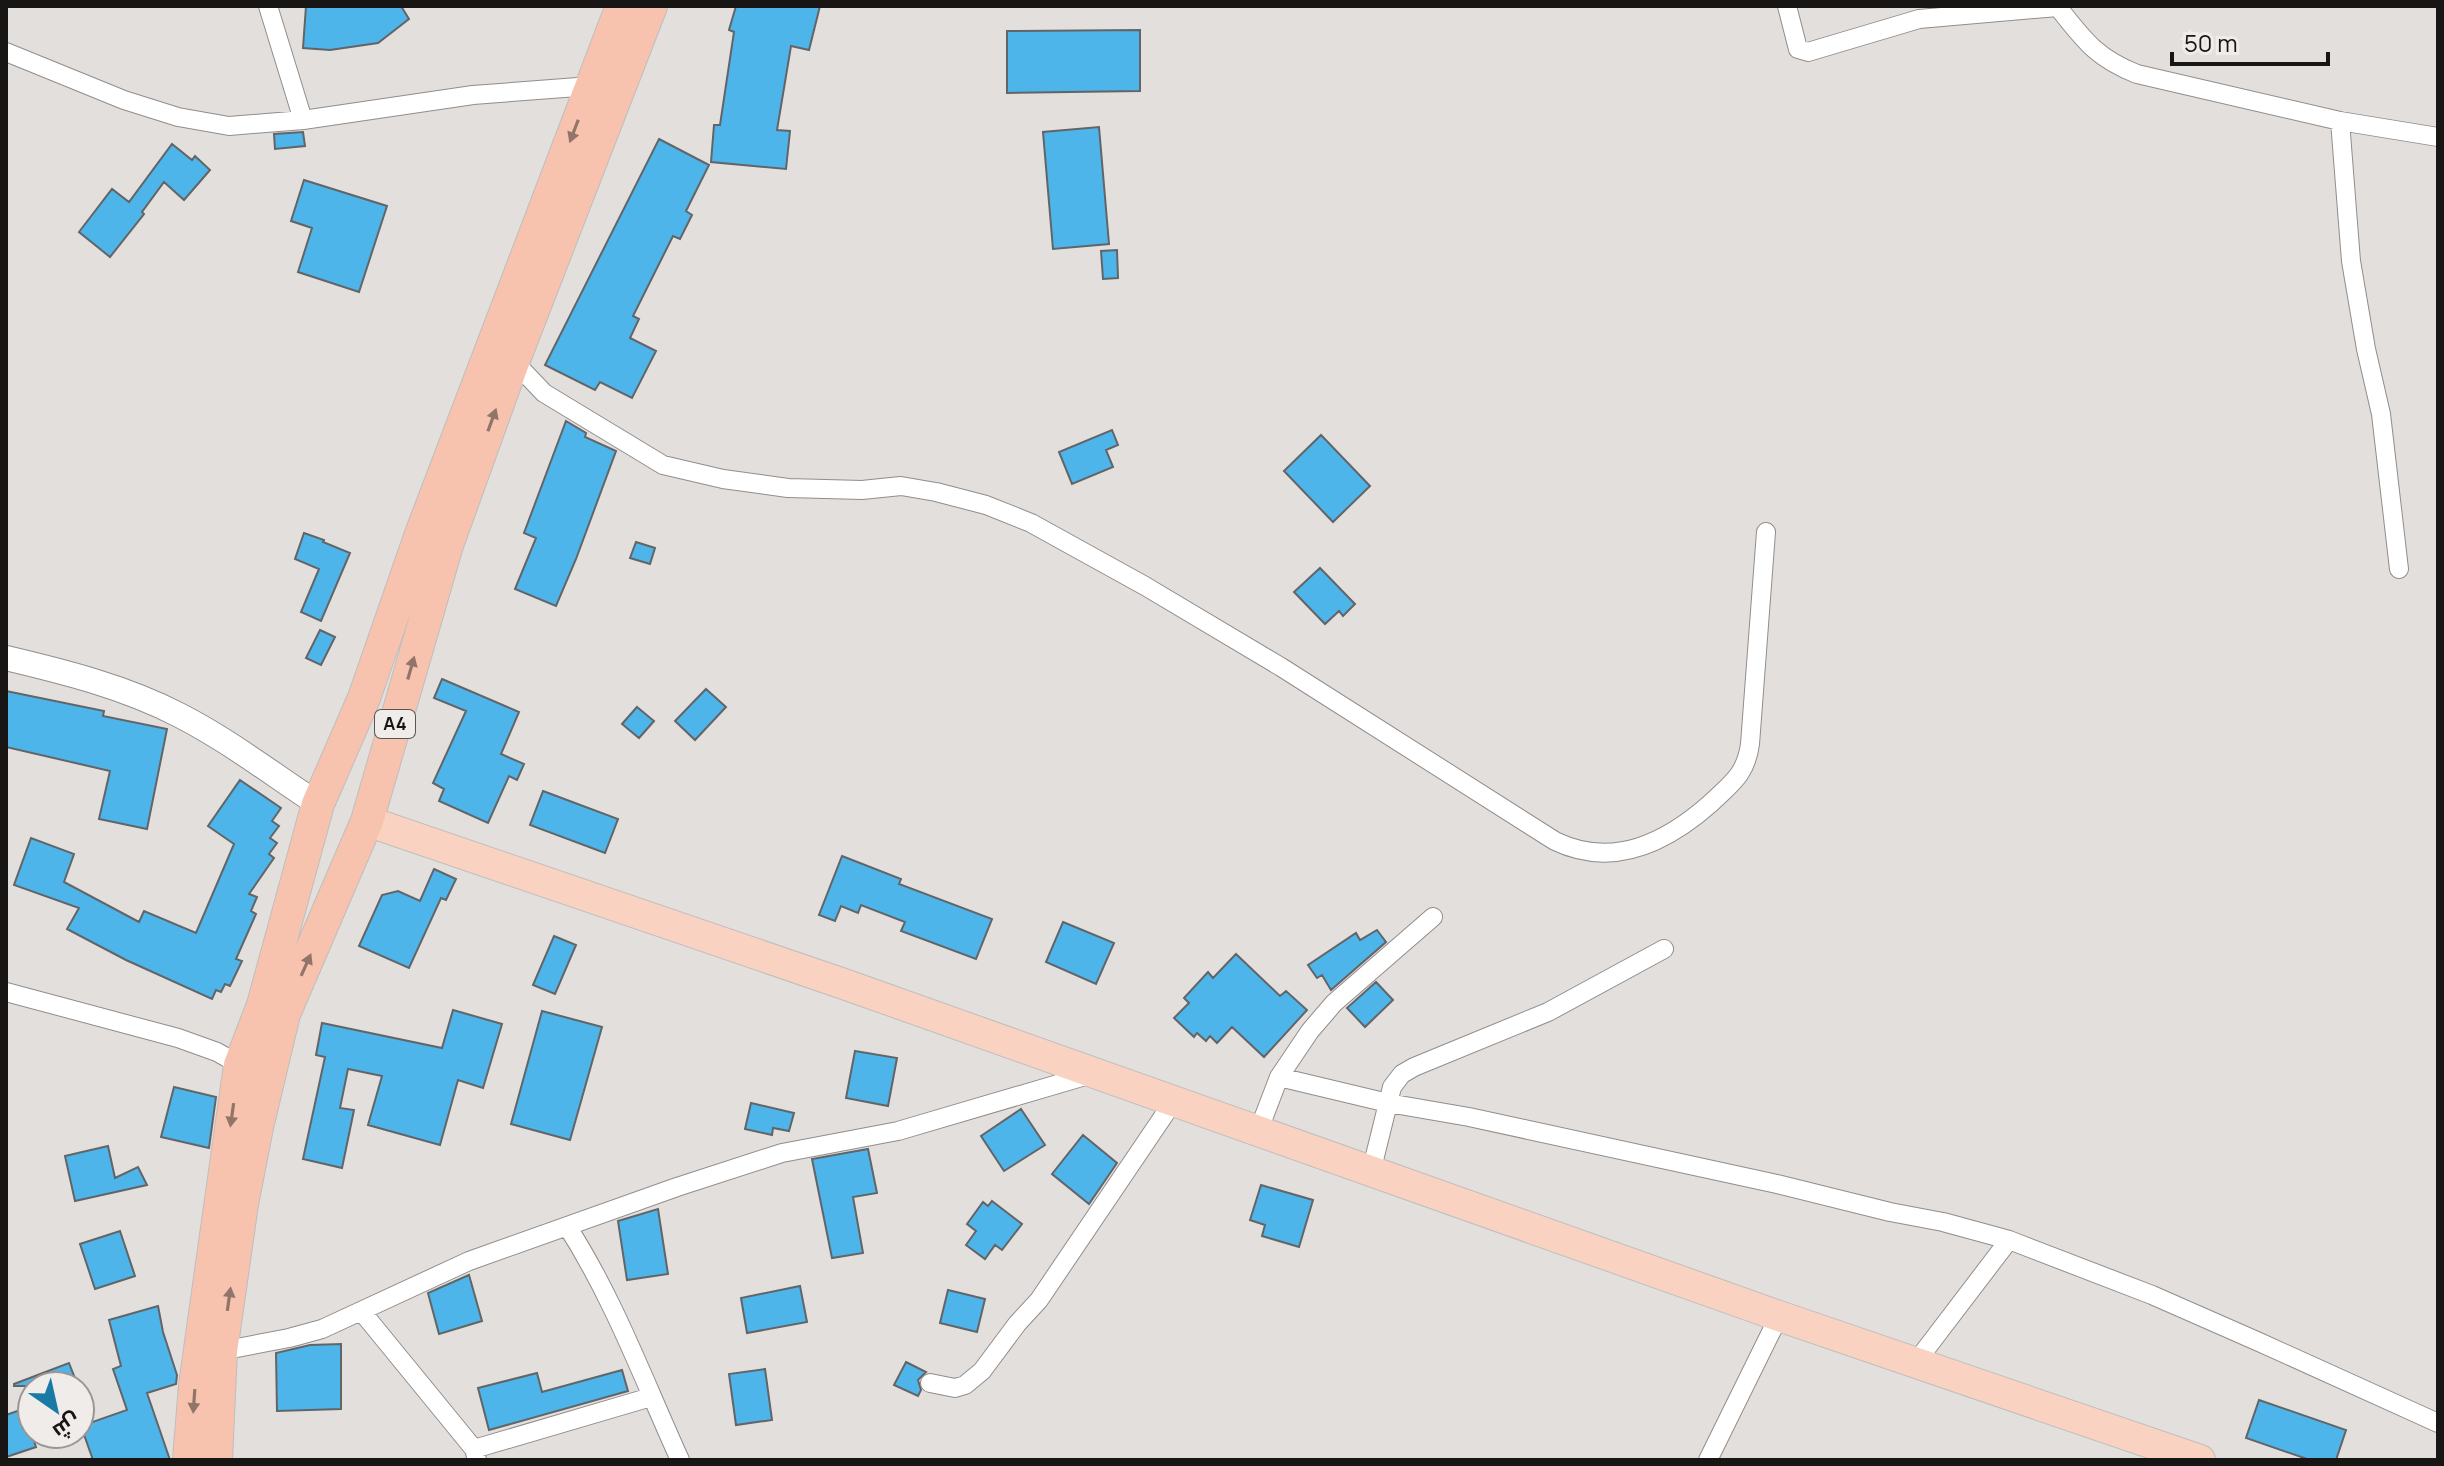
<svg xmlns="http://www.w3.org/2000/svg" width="2444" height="1466" viewBox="0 0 2444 1466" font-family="Manrope,Cairo,sans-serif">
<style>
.building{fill:#4eb5ea;stroke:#626567;stroke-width:2}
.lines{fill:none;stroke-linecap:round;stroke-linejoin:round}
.minor-casing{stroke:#918d8b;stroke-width:20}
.tertiary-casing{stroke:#918d8b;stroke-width:26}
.primary-casing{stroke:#bebebd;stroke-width:32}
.trunk-casing{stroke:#bebebd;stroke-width:34}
.minor{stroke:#fff;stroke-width:18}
.tertiary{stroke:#fff;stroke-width:24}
.primary{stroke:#f9d2c2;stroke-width:30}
.trunk{stroke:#f7c3ae;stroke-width:32}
.oneway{fill:#927569}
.labels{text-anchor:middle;stroke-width:7;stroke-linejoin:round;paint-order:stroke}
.shield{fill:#f0ecea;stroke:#585655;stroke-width:2}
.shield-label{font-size:18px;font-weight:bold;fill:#171615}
</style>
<rect width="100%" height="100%" fill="#e3dfdd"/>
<path class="building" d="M306,6H401L409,19L378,43L330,50L303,48Z
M736,6H820L809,50L791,46L777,130L790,131L786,169L711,162L714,125H720L734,32L729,30Z
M1140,30V91L1007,93V31Z
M1099,127L1109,244L1053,249L1043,132Z
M303,132L305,146L275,149L274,134Z
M659,139L709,165L686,211L692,215L680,239L673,236L633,316L639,319L630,338L656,351L632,398L600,382L595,390L545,365Z
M172,144L192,160L195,156L210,170L184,200L164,182L142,212L144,214L110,257L79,232L112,189L129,202Z
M304,180L387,206L359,292L298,272L312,228L291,221Z
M1117,250L1118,278L1103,279L1101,251Z
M566,421L586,433L585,437L616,451L576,559L556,606L515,589L536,538L524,533Z
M1112,430L1118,445L1106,450L1113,467L1072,484L1059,452Z
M1321,435L1370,486L1333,522L1284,471Z
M304,533L324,540L323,542L350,553L321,621L301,612L319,569L295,559Z
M636,542L655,548L650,564L630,558Z
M1320,568L1355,604L1343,616L1339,611L1325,624L1294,592Z
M320,630L335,637L321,665L306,658Z
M442,679L519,712L501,754L524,764L517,780L509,776L488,823L439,801L444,789L433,783L466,711L434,698Z
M706,689L726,707L695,740L675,721Z
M6,691L104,711L103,716L167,729L147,829L99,819L110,771L6,747Z
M637,707L654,721L639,738L622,724Z
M240,780L281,808L272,821L279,826L270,838L277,843L269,854L274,858L249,894L257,897L251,911L256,914L236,959L242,961L230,986L225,984L221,992L216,990L212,999L126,960L67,929L79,908L14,885L31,838L74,854L64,882L139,922L144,911L196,933L234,844L208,826Z
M543,791L618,819L605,853L530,825Z
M842,856L901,879L899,884L992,919L976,959L901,931L905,922L861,905L858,913L841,906L835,921L819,915Z
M434,869L456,879L446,900L441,898L409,968L359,946L382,895L398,891L420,901Z
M1063,922L1114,943L1096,984L1046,962Z
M1377,930L1386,942L1331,990L1322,975L1317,978L1308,965L1356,933L1360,940Z
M554,936L576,945L555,994L533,985Z
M1236,954L1280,996L1286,991L1307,1010L1264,1057L1232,1027L1217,1043L1210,1036L1206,1041L1197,1033L1194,1037L1174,1018L1189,1003L1184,998L1208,972L1213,978Z
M1376,982L1393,1000L1365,1027L1347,1008Z
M453,1010L502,1024L483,1088L458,1080L440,1145L368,1125L382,1076L348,1069L340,1108L354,1110L342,1168L303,1159L325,1057L316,1055L322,1023L442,1048Z
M542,1011L602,1027L570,1140L511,1124Z
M855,1051L897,1058L888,1106L846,1098Z
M174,1087L216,1097L209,1148L161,1137Z
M751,1103L794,1113L789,1131L773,1128L772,1135L745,1129Z
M1021,1109L1045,1145L1004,1171L981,1136Z
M1083,1135L1117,1163L1089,1204L1052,1174Z
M108,1146L115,1178L138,1167L147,1185L75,1201L65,1156Z
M868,1149L877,1193L853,1197L863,1253L832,1258L812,1159Z
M1261,1185L1313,1200L1299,1247L1262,1236L1265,1225L1250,1220Z
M992,1201L1022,1224L1002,1250L995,1245L985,1259L966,1245L976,1231L967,1224L983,1202L988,1206Z
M658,1209L668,1274L627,1280L618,1221Z
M120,1231L135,1276L95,1289L80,1244Z
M469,1275L482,1321L439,1334L428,1293Z
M800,1286L807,1322L747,1333L741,1298Z
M948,1290L985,1299L977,1332L940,1323Z
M158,1306L163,1332L177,1375L176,1384L147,1393L170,1460H93L81,1426L127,1410L113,1369L121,1366L109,1320Z
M341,1344V1409L277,1411L276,1353L310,1345Z
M906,1362L926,1372L918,1380L921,1390L918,1396L894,1385Z
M69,1363L78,1386H14V1384Z
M765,1369L772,1420L736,1425L729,1374Z
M622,1370L628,1391L489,1430L478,1388L537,1373L542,1392Z
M2259,1400L2346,1430L2336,1460H2310L2246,1438Z
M23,1409L36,1447L6,1457V1415Z"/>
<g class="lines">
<g class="minor-casing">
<path id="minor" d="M268,6L303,120
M1787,6L1798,49L1808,52L1919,19L2058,7
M2057,6C2084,40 2096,58 2137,74L2340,121L2438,137
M6,52L124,100L178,117L229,126L303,120L473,95L591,86
M2340,121L2351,261L2366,349L2381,414L2399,569
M507,360L523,371L544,393L663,465L723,479L788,488L862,490L901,486L936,492L986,505L1031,523L1145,586L1281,667L1555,841C1613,869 1666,843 1711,803C1732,783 1746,774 1750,744L1766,532
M1433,917L1334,1003L1310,1031L1279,1077L1388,1103L1469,1117L1777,1184L1890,1212L1943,1222L2009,1240L2152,1295L2259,1342L2438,1423
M6,992L178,1038L217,1052L240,1065
M1258,1132L1279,1077
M1371,1172L1392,1087L1402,1074L1414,1067L1548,1012L1664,949
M567,1226C614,1299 644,1381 680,1460
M362,1312L474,1449L477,1460
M221,1351L289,1338L322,1329L469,1261L677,1187L782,1153L898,1131L1092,1074
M1916,1362L2009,1240
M930,1383L955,1388L965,1385L982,1371L1017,1324L1039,1300L1173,1102
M474,1449L651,1397
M1708,1460L1779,1316"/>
</g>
<g class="tertiary-casing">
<path id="tertiary" d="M6,658C65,672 125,687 179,715C228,740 272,774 318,804"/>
</g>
<g class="primary-casing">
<path id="primary" d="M367,821L841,983L1779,1316L2200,1460"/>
</g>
<g class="trunk-casing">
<path id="trunk" d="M189,1460L195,1385L240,1065L263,1005L318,804L364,698L421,534L622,6
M216,1460L221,1351L242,1204L257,1127L284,1014L367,821L447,545L513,362L651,6"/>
</g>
<use href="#minor" class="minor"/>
<use href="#tertiary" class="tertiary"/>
<use href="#primary" class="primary"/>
<use href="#trunk" class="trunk"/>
</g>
<defs><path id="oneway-solid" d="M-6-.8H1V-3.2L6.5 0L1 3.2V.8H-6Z" transform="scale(2)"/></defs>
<g class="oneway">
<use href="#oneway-solid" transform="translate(574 131) rotate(111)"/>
<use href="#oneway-solid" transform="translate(492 420) rotate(-70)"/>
<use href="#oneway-solid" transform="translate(411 668) rotate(-74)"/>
<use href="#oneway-solid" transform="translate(306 965) rotate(-66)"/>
<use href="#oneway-solid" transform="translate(232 1115) rotate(98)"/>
<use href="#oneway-solid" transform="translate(229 1299) rotate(-82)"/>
<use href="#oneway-solid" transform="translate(194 1401) rotate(94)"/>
</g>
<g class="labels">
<rect class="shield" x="375" y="710" width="40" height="28" rx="6"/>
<g class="shield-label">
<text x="395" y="730">A4</text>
</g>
</g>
<rect width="2444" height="1466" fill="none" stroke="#171615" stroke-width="16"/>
<g transform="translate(56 1410) rotate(146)"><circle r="38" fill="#f0ecea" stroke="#999695" stroke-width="2"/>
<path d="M0-6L14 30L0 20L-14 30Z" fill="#197aa6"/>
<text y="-12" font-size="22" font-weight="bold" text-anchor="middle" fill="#171615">ش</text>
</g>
<path d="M2172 52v12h156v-12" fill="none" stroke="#171615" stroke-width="4"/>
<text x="2184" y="52" font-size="24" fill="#171615" stroke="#f0ecea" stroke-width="6" paint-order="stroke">50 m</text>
</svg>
